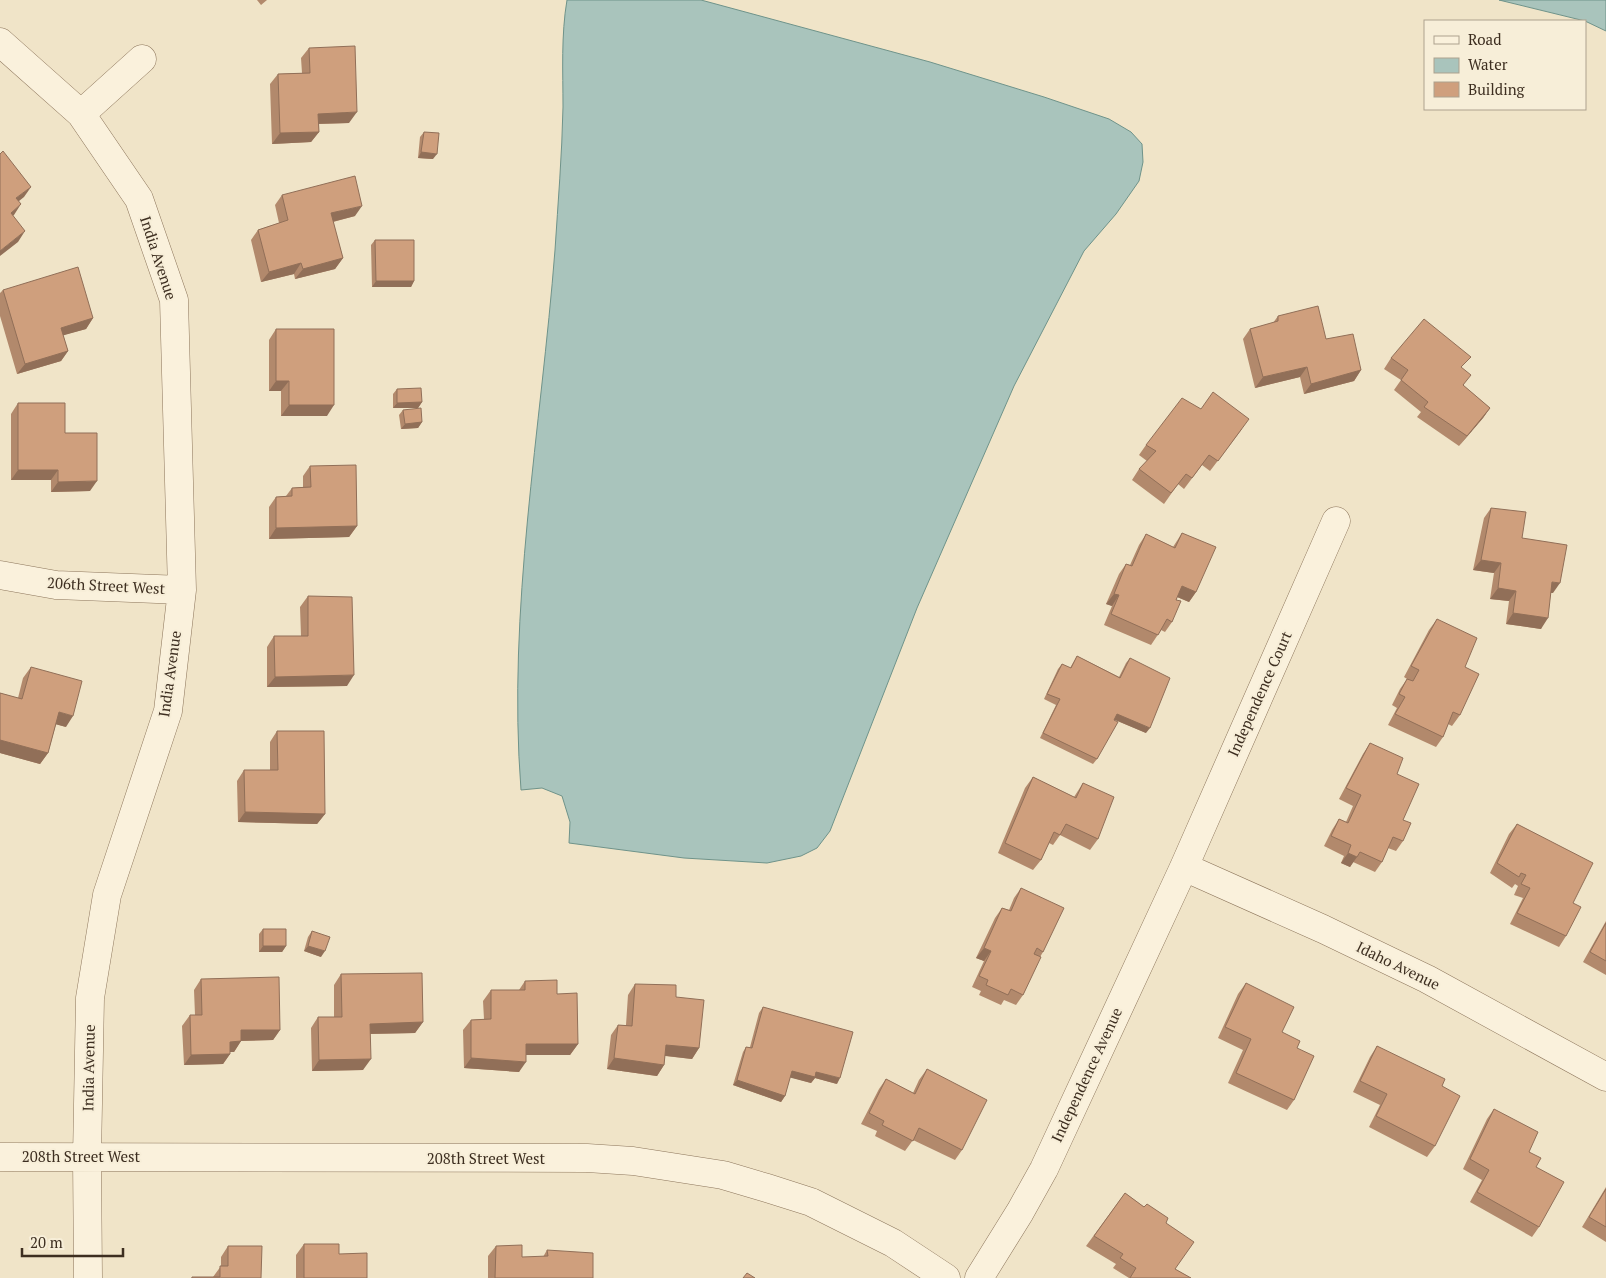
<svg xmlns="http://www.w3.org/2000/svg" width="1606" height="1278" viewBox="0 0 1606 1278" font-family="'PT Serif',serif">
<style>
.water{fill:#a9c4bc;stroke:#6f938a}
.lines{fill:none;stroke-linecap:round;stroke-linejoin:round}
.minor-casing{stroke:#8d765c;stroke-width:29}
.minor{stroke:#faf1dc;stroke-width:28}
.wall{fill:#b2896c}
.shaded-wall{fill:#916f58}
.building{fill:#cf9f7d;stroke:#916f58}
.labels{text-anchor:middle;stroke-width:4;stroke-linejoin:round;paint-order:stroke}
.street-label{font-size:15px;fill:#3d2e20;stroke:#f7eed8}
</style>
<rect width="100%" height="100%" fill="#f0e4c8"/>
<path class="water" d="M567,0H701L930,62L1044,97L1109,119L1131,132L1142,144L1143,162L1139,181L1116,214L1084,251L1014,386L917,608L830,831L817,848L801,856L767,863L684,858L569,843L570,822L562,796L542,788L521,790C507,610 541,430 555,250C558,203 562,155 563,107C563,72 561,35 567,0Z
M1499,0H1606V31L1585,21Z"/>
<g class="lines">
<g class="minor-casing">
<path id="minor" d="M0,42L81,114L139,199L174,300L182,590L168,711L107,895L90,998L87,1157L88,1278
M81,114L142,59
M0,575L56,585L182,590
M1184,867L1323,929L1427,979L1606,1077
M0,1157L587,1158L633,1161L723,1175L767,1188L811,1202L893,1243L946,1278
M979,1278L1020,1212L1044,1169L1184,867L1336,521"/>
</g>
<use href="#minor" class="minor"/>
</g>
<path class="wall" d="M257,0H267L261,5Z
M309,48L349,123L319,124V132L311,142L272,144L270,84L278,74L302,73L301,58Z
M424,132L433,159L418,158L420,137Z
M282,195L355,216L333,222L343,258L335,269L295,279L294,274L261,282L251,240L258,230L279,223L275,205Z
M375,240L414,281L411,287H372L371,245Z
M3,290L93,318L86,329L63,335L68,351L61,361L17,374L0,316V293Z
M1278,316L1326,339L1361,370L1354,381L1304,394L1300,377L1255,388L1243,339L1250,329L1273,323Z
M276,329L327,416H281V391H269V340Z
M1391,358L1462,368L1464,386L1490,408L1483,418L1459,446L1417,417L1421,412L1394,390L1401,380L1384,369Z
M397,389L422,402L418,408H393V394Z
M18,403L65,433L90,491L51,492V480H11V414Z
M1201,409L1242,429L1210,471L1202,465L1184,489L1178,484L1164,504L1132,480L1139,469L1147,461L1139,455L1146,445Z
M403,410L422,422L418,428L401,429L399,415Z
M310,466L357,526L349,537L269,539V507L276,497L286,496L292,488L303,487V476Z
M1491,508L1522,538L1553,593H1551L1541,629L1506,624L1509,601L1490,599L1494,573L1473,570L1484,518Z
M1182,533L1196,592L1189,602L1177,597L1172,622L1165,632L1161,630L1151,645L1104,625L1112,606L1106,604L1119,574L1126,564L1130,565L1139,545L1146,534L1173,547Z
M308,596L347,686L267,687V647L274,636H301L300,607Z
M1437,619L1465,667L1460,715L1452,726L1448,724L1443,737L1436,747L1388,725L1397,708L1392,705L1400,689L1407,679L1404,677L1429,630Z
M1077,656L1119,677L1126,663L1130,658L1146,733L1115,720L1097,759L1093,764L1040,738L1056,705L1044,699L1058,669L1062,664L1070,668Z
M31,667L66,727L56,724L48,753L40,764L0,753V693L18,698L23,678Z
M277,731L325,814L317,824L238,822L237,781L244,770H270V742Z
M1370,743L1397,774L1403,820V841L1396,851L1388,848L1382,862L1375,872L1353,862L1350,867L1341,863L1344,856L1324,846L1332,830L1339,819L1346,822L1353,806L1339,799L1363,754Z
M1033,777L1074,797L1083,783L1098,839L1090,850L1060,835L1053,845L1049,843L1041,860L1033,870L998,853L1025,788Z
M1517,824L1573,903L1566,936L1559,947L1510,924L1523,898L1514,895L1518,886L1515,884L1512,888L1490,873L1509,834Z
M1021,888L1043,952L1040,957L1023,995L1016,1005L1004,1000L1001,1005L979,995L981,991L972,987L984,961L976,958L995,918L1002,908L1009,910L1014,898Z
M1606,921V975L1583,962Z
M263,929L286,946L282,952H259V934Z
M312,931L321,957L304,951L308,937Z
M341,974L423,1022L415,1033L370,1034L363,1070L312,1071L311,1028L318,1017H334V985Z
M201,979L280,1030L273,1040L241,1041L234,1052H230V1054L223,1064L184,1065L182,1026L190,1015H195L194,990Z
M525,981L557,994L578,1044L570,1055H526L519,1072L464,1068L463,1030L471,1020L484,1019L483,1001L491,990H519Z
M1246,983L1282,1032L1294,1100L1287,1110L1228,1083L1243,1050L1218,1038L1238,994Z
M635,984L676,997L699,1048L692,1059L665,1056L664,1065L657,1076L607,1069L611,1035L618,1025H626L628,995Z
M763,1007L837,1084L815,1078L811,1083L790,1077L785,1096L781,1102L733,1085L743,1052L746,1047H750L759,1013Z
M1377,1046L1442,1086L1435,1146L1427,1157L1369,1127L1380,1105L1353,1092L1370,1057Z
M927,1069L962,1150L955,1160L913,1140L905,1151L875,1136L877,1131L861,1124L879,1089L886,1079L913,1093L919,1080Z
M1494,1109L1529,1152L1536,1167L1539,1227L1532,1237L1470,1202L1482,1180L1463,1169L1487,1119Z
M1606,1187V1242L1582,1227Z
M1125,1193L1166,1223L1175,1269L1191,1278H1129L1113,1268L1116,1264L1086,1246Z
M304,1244L339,1254L367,1278H296V1255Z
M228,1246L261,1278H191L192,1277H213L221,1266V1257Z
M496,1246L522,1257H543L547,1250L593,1278H488V1256Z"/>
<path class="shaded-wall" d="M357,112L349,123L311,124L318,114Z
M319,132L311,142L272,144L280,133Z
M421,152L437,154L433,159L418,158Z
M31,187L24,197L9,209L16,198Z
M21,204L14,215L3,224L11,213Z
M362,206L355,216L324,224L331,213Z
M25,231L18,242L0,256V251Z
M343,258L335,269L295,279L303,269Z
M301,263L294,274L261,282L269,272Z
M376,281H414L411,287H372Z
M93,318L86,329L54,338L61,328Z
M68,351L61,361L17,374L25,364Z
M1307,367L1300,377L1255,388L1263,377Z
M1361,370L1354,381L1304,394L1311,384Z
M276,381H289L281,391H269Z
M422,402L418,408H393L397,403Z
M289,405H334L327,416H281Z
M1490,408L1483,418L1459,446L1467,436Z
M422,422L418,428L401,429L405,424Z
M18,470H58L51,480H11Z
M97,481L90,491L51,492L58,482Z
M357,526L349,537L269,539L276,528Z
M1481,560L1501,563L1494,573L1473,570Z
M1552,582L1560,583L1553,593L1544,592Z
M1182,586L1196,592L1189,602L1175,596Z
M1498,588L1516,591L1509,601L1490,599Z
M1114,594L1119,595L1112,606L1106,604Z
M1513,613L1548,618L1541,629L1506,624Z
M354,675L347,686L267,687L275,677Z
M59,712L73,716L66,727L51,723Z
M1117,714L1150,728L1146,733L1113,719Z
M0,740L48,753L40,764L0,753Z
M245,812L325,814L317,824L238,822Z
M1348,853L1357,857L1350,867L1341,863Z
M263,946H286L282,952H259Z
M308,946L325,951L321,957L304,951Z
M984,948L991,951L984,961L976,958Z
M423,1022L415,1033L363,1034L370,1024Z
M241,1030H280L273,1040L234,1041Z
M241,1041L234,1052H223L230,1042Z
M526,1044H578L570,1055H519Z
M666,1045L699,1048L692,1059L659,1055Z
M230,1054L223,1064L184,1065L191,1055Z
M471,1058L526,1062L519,1072L464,1068Z
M614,1058L664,1065L657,1076L607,1069Z
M371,1059L363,1070L312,1071L319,1060Z
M792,1071L816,1072L840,1078L837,1084L815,1078L811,1083L788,1077Z
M737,1080L785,1096L781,1102L733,1085Z"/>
<path class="building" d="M355,46L357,112L318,114L319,132L280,133L278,74L310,73L309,48Z
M424,132L439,133L437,154L421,152Z
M3,151L31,187L16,198L21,204L11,213L25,231L0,251V154Z
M355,176L362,206L331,213L343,258L303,269L301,263L269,272L258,230L288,220L282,195Z
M375,240H414V281H376Z
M78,267L93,318L61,328L68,351L25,364L3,290Z
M1318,306L1326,339L1353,334L1361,370L1311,384L1307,367L1263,377L1250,329L1278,321V316Z
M1424,319L1471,357L1461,367L1471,375L1463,385L1490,408L1467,436L1424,407L1428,402L1401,380L1408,370L1391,358Z
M276,329H334V405H289V381H276Z
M421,388L422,402L397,403V389Z
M1213,392L1249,419L1218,461L1209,455L1192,478L1186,474L1171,493L1139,469L1156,451L1146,445L1182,398L1201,409Z
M18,403H65V433H97V481L58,482V470H18Z
M421,408L422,422L405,424L403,410Z
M356,465L357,526L276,528V497L292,496V488L311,487L310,466Z
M1491,508L1526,512L1522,538L1567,545L1560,583L1552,582L1548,618L1513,613L1516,591L1498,588L1501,563L1481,560Z
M1182,533L1216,547L1196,592L1182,586L1176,600L1181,601L1172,622L1167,619L1158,635L1111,614L1119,595L1114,594L1126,564L1132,566L1146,534L1175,548Z
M308,596L352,597L354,675L275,677L274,636H308Z
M1437,619L1477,638L1465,667L1479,674L1460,715L1453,712L1443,737L1395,714L1405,697L1399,694L1407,679L1413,681L1419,670L1411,666Z
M1077,656L1120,678L1130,658L1170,678L1150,728L1117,714L1114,720L1118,722L1097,759L1043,733L1060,699L1047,694L1062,664L1071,668Z
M31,667L82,681L73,716L59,712L48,753L0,740V693L22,699Z
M277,731H324L325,814L245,812L244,770H278Z
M1370,743L1403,758L1397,774L1419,784L1403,820L1411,823L1403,841L1393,837L1382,862L1360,852L1357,857L1348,853L1351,845L1331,836L1339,819L1348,823L1361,795L1346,788Z
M1033,777L1076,798L1083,783L1114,797L1098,839L1066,824L1060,835L1054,832L1041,860L1005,843Z
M1517,824L1593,863L1573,903L1581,907L1566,936L1517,913L1530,888L1521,884L1526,875L1521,873L1519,877L1497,863Z
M1021,888L1064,908L1043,952L1037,948L1034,954L1041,957L1023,995L1011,989L1008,995L986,985L988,980L979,976L991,951L984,948L1002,908L1011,911Z
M1606,923V961L1590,952Z
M263,929H286V946H263Z
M312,931L330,937L325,951L308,946Z
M422,973L423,1022L370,1024L371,1059L319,1060L318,1017H342L341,974Z
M279,977L280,1030H241V1041L230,1042V1054L191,1055L190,1015H202L201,979Z
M557,980V994L577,993L578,1044H526V1062L471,1058V1020L491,1019V990H525V981Z
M1246,983L1294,1007L1282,1032L1300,1041L1297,1048L1314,1056L1294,1100L1236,1073L1251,1039L1225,1027Z
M635,984L676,985V997L704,1000L699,1048L666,1045L664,1065L614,1058L618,1025L632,1026Z
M763,1007L853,1032L840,1078L816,1072L815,1077L792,1071L785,1096L737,1080L746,1047L752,1048Z
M1377,1046L1445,1079L1442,1086L1460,1096L1435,1146L1376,1116L1387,1094L1360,1081Z
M927,1069L987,1100L962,1150L919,1128L913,1141L882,1125L884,1121L869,1113L886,1079L915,1094Z
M1494,1109L1538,1132L1529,1152L1541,1158L1536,1167L1564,1182L1539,1227L1477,1192L1489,1170L1470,1159Z
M1606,1189V1227L1589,1217Z
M1125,1193L1144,1207L1147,1204L1168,1218L1166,1223L1194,1242L1175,1269L1191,1278H1130L1136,1268L1120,1258L1123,1254L1094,1236Z
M304,1244H339V1254L367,1253V1278H304Z
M522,1245V1257L548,1256L547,1250L593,1253V1278H495L496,1246Z
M228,1246H262L261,1278H192V1277H220V1266H228Z
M747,1273L755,1278H743Z"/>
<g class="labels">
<g class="street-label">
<text transform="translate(158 258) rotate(72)" y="5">India Avenue</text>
<text transform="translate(106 586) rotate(3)" y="5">206th Street West</text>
<text transform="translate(170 674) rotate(-82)" y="5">India Avenue</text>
<text transform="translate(1260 694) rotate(-66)" y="5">Independence Court</text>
<text transform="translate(1398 966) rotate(26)" y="5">Idaho Avenue</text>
<text transform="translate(89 1068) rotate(-89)" y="5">India Avenue</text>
<text transform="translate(1087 1075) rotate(-65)" y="5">Independence Avenue</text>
<text x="81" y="1162">208th Street West</text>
<text x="486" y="1164">208th Street West</text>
</g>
</g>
<rect x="1424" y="20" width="162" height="90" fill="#f7eed8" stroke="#ada18e"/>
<rect x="1434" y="36" width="25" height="8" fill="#faf1dc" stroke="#ada18e"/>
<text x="1468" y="45" font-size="15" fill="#3d2e20">Road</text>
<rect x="1434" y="58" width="25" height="15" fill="#a9c4bc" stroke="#ada18e"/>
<text x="1468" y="70" font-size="15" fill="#3d2e20">Water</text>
<rect x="1434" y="82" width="25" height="15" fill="#cf9f7d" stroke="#ada18e"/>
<text x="1468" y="95" font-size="15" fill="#3d2e20">Building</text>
<path d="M22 1248v8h101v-8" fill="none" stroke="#3d2e20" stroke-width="2.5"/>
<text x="30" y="1248" font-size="15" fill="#3d2e20" stroke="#f7eed8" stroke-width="4" paint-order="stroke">20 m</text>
</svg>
